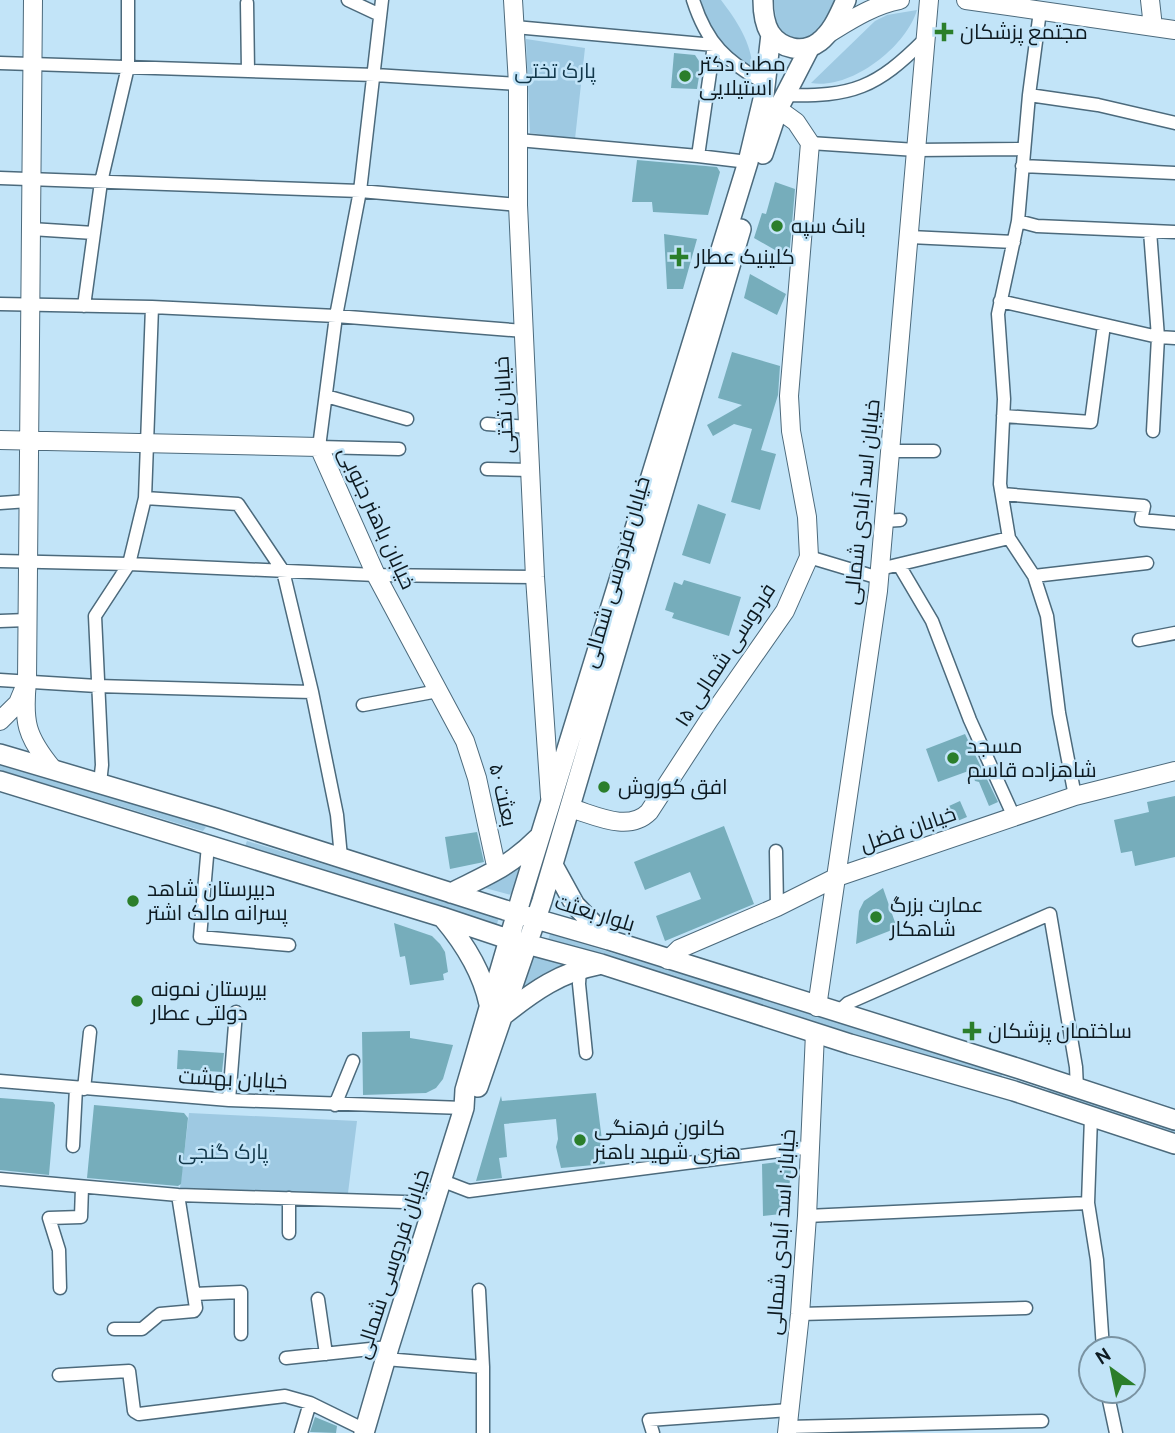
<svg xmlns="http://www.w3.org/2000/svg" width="1175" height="1433" viewBox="0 0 1175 1433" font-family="Cabin,Cairo,sans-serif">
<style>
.green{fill:#9ec9e2}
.building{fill:#76adbb}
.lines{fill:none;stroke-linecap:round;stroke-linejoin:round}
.street-casing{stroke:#4c6a7c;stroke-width:15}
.secondary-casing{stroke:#4c6a7c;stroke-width:20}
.primary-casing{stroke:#4c6a7c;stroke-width:22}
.street{stroke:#fff;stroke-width:12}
.secondary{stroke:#fff;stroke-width:18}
.primary{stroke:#fff;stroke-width:19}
.poi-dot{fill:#2b7e2b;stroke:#c2e4f8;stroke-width:2.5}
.labels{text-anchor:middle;stroke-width:5;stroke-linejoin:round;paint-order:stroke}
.poi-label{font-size:21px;fill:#0d1a21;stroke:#c2e4f8;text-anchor:start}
.park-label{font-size:21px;fill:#11374a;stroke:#c2e4f8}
.street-label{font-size:21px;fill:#0d1a21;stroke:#c2e4f8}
</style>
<rect width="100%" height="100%" fill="#c2e4f8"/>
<path class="green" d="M701,0H721C737,21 751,42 753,69C727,52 707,32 701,0Z
M774,0H837L816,38L796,44L777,30Z
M917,10C906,47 851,90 811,83L875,21L887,15Z
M526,39L585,48L575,139L530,133Z
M0,764L203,825L206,827L203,831L0,770Z
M247,841L499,917L497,924L245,846Z
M526,859L515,896L474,885Z
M550,934L1003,1071L1001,1079L548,940Z
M532,955L570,966L519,995Z
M1049,1088L1175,1129V1136L1047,1094Z
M189,1113L357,1121L348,1193L180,1188Z"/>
<path class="building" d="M674,53L695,55L701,64L697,89L671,88Z
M637,160L717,167L720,172L708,215L653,212L652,202H632Z
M775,182L795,189L789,258L754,238L762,213L766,214Z
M664,234L697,239L683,289H667Z
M750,274L786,294L777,315L744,298Z
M732,352L780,366L778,395L761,450L776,454L760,510L731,502L752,429L734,424L713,436L707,425L742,405L718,398Z
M698,504L726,514L710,564L682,555Z
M684,580L741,597L729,636L672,618L674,613L665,610L674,582L682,585Z
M965,734L998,802L989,806L979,782L975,781L971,771L974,769L938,782L926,749Z
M1175,796V857L1135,866L1132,851L1121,853L1114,820L1149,812L1147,802Z
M960,801L967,817L955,822L949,806Z
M724,826L754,904L665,941L656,916L701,899L690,872L645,890L634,862Z
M477,832L484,862L450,869L445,837Z
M883,888L897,928L856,944L859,911L864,901Z
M394,923L432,936L440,944L445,952L448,972L443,974L444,980L410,985L405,956L400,957Z
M410,1031V1038L453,1045L443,1079L436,1088L426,1093L363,1095L362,1032Z
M178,1050L224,1053L222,1072L177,1069Z
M596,1093L605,1164L561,1168L556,1147L558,1139L556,1119L504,1124L507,1157L499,1158L502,1178L476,1181L501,1096L502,1101Z
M0,1098L53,1102L55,1105L49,1175L0,1170Z
M94,1105L184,1113L188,1118L181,1184L178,1186L87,1178Z
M786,1161L791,1170L787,1208L781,1214L763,1216L762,1164Z
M315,1417L337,1426L336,1433L310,1432Z"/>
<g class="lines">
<g class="street-casing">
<path id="street" d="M348,0L380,15
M382,0L360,191L336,316L319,447L399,449
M693,0C707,44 726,61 766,84
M247,3L248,71
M1040,11L1029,95L1018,221L998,314L1004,399L1000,484L1009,538L1034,576L1047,616L1059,713L1075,796
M515,27L714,45L698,156
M0,63L375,75L518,84
M784,95C853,97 876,88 925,39
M1029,95L1098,105L1175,123
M518,140L698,156L748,162
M810,143L916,150L1023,149
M1022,166L1175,173
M0,178L360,191L518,205
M1018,221L1037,226L1175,232
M31,229L94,233
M1150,231L1158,337L1153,431
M910,237L1014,242
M1000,301L1158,337L1175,338
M0,304L152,307L336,316L524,331
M84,306L101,182L128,67V0
M326,396L407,419
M1003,416L1091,422L1104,325
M487,424L528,427
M891,451H934
M487,469L530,470
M1002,494L1144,506L1141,520L1175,523
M145,498L238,504L283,571L312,692L337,815L341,857
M0,503L28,501
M884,521L900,520
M809,557L879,578
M0,561L129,564L376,575L535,577
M899,565L932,621L970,720L1014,817
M880,569L1009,538
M1034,576L1147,563
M0,621L27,620
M1139,640L1175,633
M0,680L97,686L312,692
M363,705L438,691
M100,783L102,765L95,616L129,564L145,498L152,307
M208,845L200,937L289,945
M776,851L777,907
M580,968L579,984L586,1053
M837,1013L848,1003L1050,914L1076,1067L1077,1089
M0,1081L229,1100L464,1108
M84,1089L90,1032
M229,1100L236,1012
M335,1105L353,1061
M1091,1117L1088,1203L1097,1260L1103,1349
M73,1146L76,1088
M0,1179L178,1195L436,1203
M443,1181L469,1191L811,1147
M289,1198V1233
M807,1216L1088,1203
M60,1288L59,1250L49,1218L81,1217L82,1187
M479,1290L483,1367
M194,1294L241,1292V1334
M318,1299L326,1354
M800,1314L1026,1308
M114,1329H142L160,1314L194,1311L196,1308L178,1195
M286,1358L389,1347
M385,1359L483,1367V1433
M59,1375L129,1371L134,1411L139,1414L285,1396L310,1403L365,1430L367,1433
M1107,1391L1116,1433
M787,1427L1042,1421
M301,1433L310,1403
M653,1433L649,1420L789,1410"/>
</g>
<g class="secondary-casing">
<path id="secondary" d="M33,0L27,681C23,722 26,736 52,768
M513,0L518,84V205L535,577L550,797
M966,0L1175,30
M1150,0L1153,27
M826,35C849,21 873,5 900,0
M0,440L319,447L376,575L465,741L477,778L495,861
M0,721L18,703L23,691
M570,808C595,815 628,833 649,812L709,720L785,611L809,557L807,517L791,431L789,396L810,143L796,122L778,109
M668,960L679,949L777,907L837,877L1075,796L1175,771
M817,1007L878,591L929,0
M787,1433L800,1314L807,1216L815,1033"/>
</g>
<g class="primary-casing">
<path id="primary" d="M763,0C763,11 764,23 770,33C781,49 803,54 819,42C833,31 839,15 846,0
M763,154L778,109L810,47
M0,754L216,818L505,910L609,940L1020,1069L1175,1120
M0,781L442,917L508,939L601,964L850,1044L1014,1091L1175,1144
M553,865L575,905L608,939
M451,893C487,875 509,867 538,838
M443,918C465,944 482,971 489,1004
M505,1014C534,991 561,972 598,965
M478,1087L542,901L741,229
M364,1433L389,1347L464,1108L465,1090L522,895L748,162L764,95L771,34"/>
</g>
<use href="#street" class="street"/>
<use href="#secondary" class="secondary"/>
<use href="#primary" class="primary"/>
</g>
<g class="poi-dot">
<path d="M940.5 21.5h7v7h7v7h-7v7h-7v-7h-7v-7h7z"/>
<circle cx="685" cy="76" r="7"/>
<circle cx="777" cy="226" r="7"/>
<path d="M675.5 246.5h7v7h7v7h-7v7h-7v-7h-7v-7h7z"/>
<circle cx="953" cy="758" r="7"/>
<circle cx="604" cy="787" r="7"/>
<circle cx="133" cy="901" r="7"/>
<circle cx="876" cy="917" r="7"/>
<circle cx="137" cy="1001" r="7"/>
<path d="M968.5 1020.5h7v7h7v7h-7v7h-7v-7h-7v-7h7z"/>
<circle cx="580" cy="1140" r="7"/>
</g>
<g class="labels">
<g class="poi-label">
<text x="960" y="39">مجتمع پزشکان</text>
<text x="699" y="71">مطب دکتر<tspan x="699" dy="24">استیلایی</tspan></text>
<text x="791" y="233">بانک سپه</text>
<text x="695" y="264">کلینیک عطار</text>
<text x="967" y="753">مسجد<tspan x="967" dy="24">شاهزاده قاسم</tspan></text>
<text x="618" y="794">افق کوروش</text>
<text x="147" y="896">دبیرستان شاهد<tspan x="147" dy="24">پسرانه مالک اشتر</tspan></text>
<text x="890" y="912">عمارت بزرگ<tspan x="890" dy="24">شاهکار</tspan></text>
<text x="151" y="996">بیرستان نمونه<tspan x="151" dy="24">دولتی عطار</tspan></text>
<text x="988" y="1038">ساختمان پزشکان</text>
<text x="594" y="1135">کانون فرهنگی<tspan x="594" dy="24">هنری شهید باهنر</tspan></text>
</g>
<g class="park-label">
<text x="555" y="78">پارک تختی</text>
<text x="223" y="1159">پارک گنجی</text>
</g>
<g class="street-label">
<text transform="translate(504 405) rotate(-93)" y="7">خیابان تختی</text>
<text transform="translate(862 502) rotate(-84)" y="7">خیابان اسد آبادی شمالی</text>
<text transform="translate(377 518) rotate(65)" y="7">خیابان باهنر جنوبی</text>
<text transform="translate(616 572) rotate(-74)" y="7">خیابان فردوسی شمالی</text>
<text transform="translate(725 655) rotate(-57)" y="7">فردوسی شمالی ۱۵</text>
<text transform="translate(503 795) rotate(77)" y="7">بعثت ۵۰</text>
<text transform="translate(908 829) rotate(-19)" y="7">خیابان فضل</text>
<text transform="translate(595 913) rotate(17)" y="7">بلوار بعثت</text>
<text transform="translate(233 1079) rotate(3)" y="7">خیابان بهشت</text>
<text transform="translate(781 1232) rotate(-86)" y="7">خیابان اسد آبادی شمالی</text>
<text transform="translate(392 1264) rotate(-72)" y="7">خیابان فردوسی شمالی</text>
</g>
</g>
<g transform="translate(1112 1370) rotate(327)"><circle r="33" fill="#c2e4f8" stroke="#7a93a2" stroke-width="2"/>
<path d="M0-5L12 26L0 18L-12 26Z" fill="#2b7e2b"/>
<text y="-10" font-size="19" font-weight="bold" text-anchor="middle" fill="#0d1a21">N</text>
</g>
</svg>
